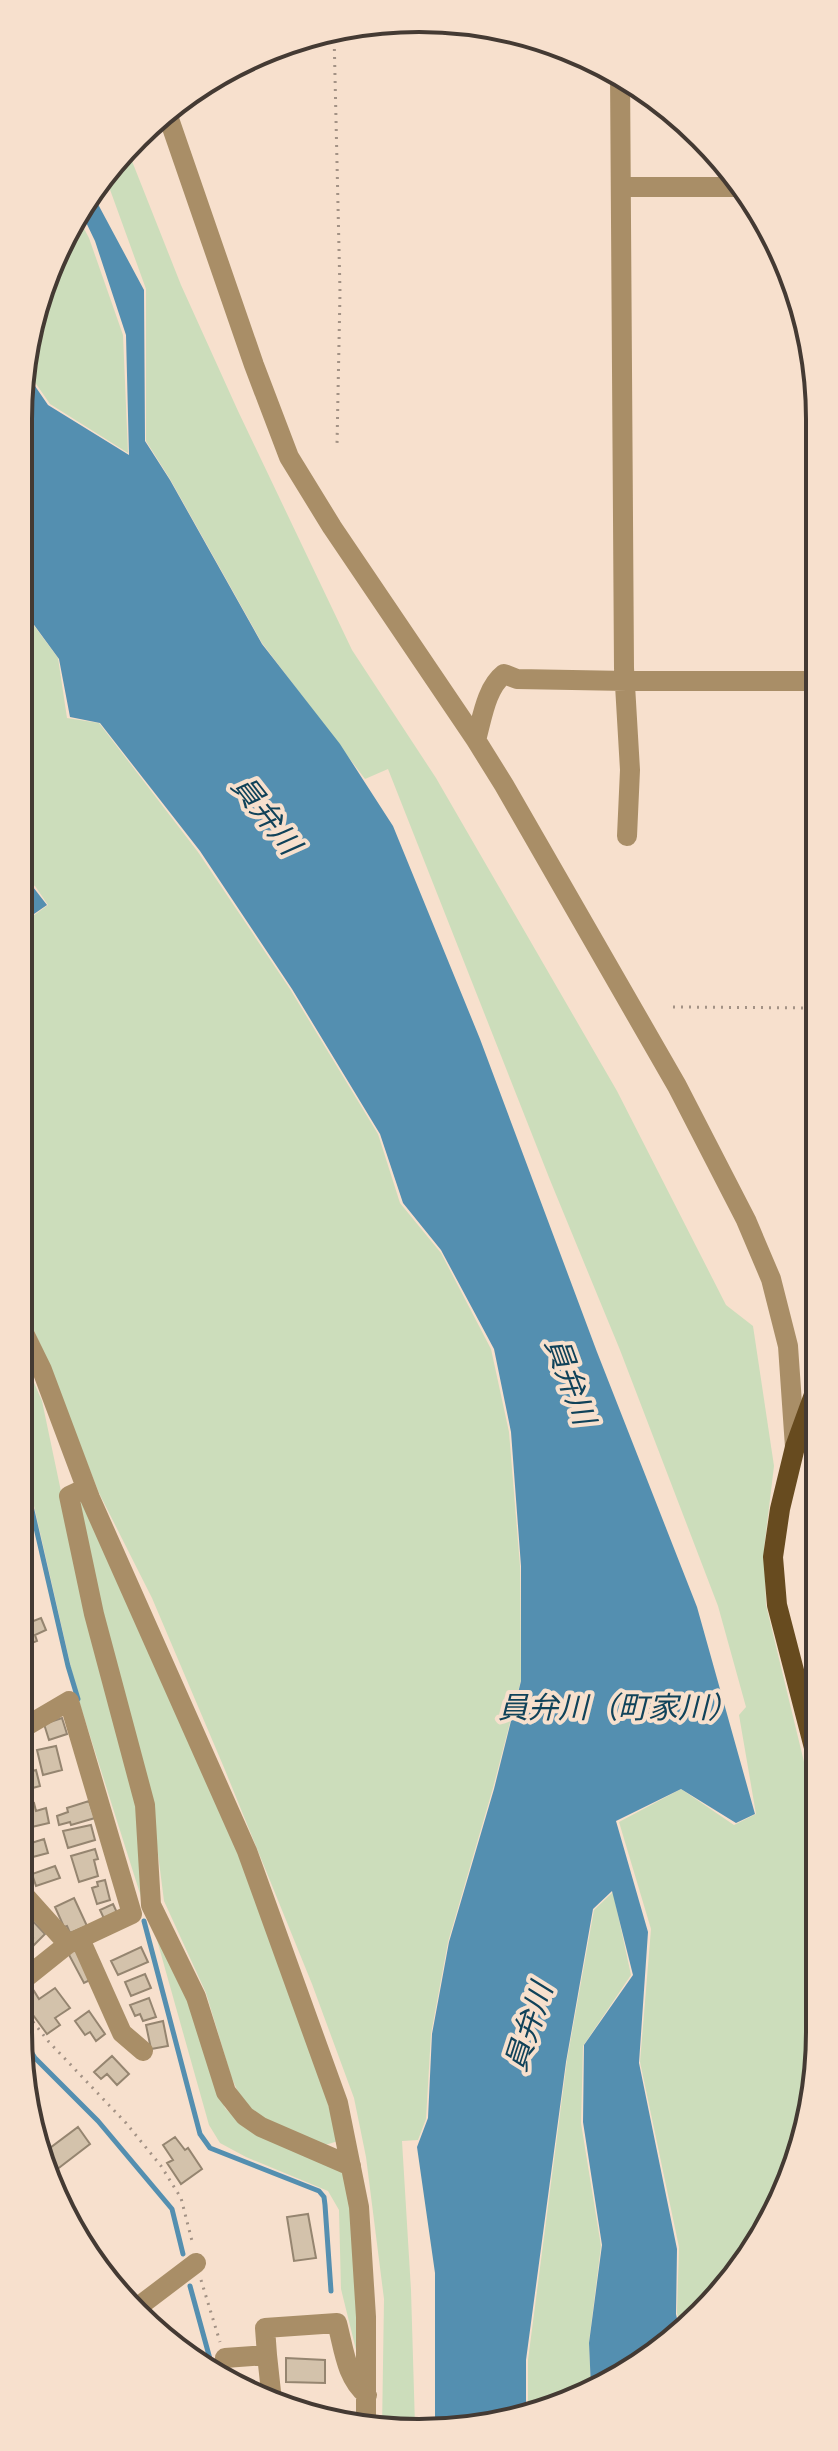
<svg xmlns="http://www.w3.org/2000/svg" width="838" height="2451" viewBox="0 0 838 2451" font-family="Karla,'Noto Sans JP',sans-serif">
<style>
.green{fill:#cdb}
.water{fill:#548fb0}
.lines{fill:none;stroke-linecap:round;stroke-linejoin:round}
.stream{stroke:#548fb0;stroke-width:5}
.building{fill:#d3c2ab;stroke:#958570;stroke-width:2}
.path{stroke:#a39285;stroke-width:3;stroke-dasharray:2 6;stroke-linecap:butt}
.minor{stroke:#a98e67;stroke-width:20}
.major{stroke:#674b1f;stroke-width:20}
.labels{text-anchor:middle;stroke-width:8;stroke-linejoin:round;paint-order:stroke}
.water-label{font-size:30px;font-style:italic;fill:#104259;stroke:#f7e0cd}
.rim{fill:none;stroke:#443a33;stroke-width:4}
</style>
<rect width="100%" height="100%" fill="#f7e0cd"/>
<path class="green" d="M128,151L181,285L238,411L352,650L436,778L617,1091L726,1305L753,1326L774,1466L764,1549L766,1605L820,1828V2032L806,2135L752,2255L681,2327L677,2313L679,2247L640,2062L651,1929L619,1822L681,1789L734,1825L756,1814L739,1715L746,1707L718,1606L620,1350L550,1180L388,769L365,779L262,643L170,479L146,441V289L104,173Z
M79,219L89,238L123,335L128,453L50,404L25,368L31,322L46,334L31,319L32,316Z
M18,604L58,658L67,718L99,723L198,852L290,989L378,1134L400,1203L441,1253L491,1349L509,1432L520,1566L521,1680L493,1788L448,1942L431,2034L426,2119L418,2140L402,2141L411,2290L415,2426L382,2429L384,2299L366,2157L354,2098L312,1984L225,1770L152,1598L99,1493L40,1344L18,1296V927L48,905L35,886L18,879Z
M18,1346L42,1401L67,1520L133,1783L144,1857L143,1903L78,1698L18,1436Z
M84,1493L239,1849L312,2045L338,2141L322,2146L256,2115L243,2104L231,2076L206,1993L164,1901L151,1799L73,1499Z
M613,1892L631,1975L583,2046L581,2123L601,2246L589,2342L591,2388L528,2417V2360L567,2060L594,1910Z
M157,1940L191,1992L208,2059L225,2108L241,2124L343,2173L349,2189L362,2374L341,2289L339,2210L328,2191L246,2157L220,2143L209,2125Z"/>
<path class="water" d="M92,193L144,290L145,441L170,480L262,644L340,744L393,826L480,1039L597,1352L697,1607L755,1814L736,1823L681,1789L616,1821L648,1932L639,2063L677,2249L676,2314L679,2328L642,2365L591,2388L589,2343L602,2245L583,2122L584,2045L633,1975L612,1891L593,1909L566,2062L526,2360V2418L522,2419L435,2425V2273L417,2147L428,2118L432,2034L449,1942L494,1789L521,1681V1566L511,1432L494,1349L441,1250L403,1203L380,1134L292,989L200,851L100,723L70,717L59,659L18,603V419L24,370L48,405L129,455L126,335L95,241L82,214Z
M18,881L33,887L47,905L18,925Z"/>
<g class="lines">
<path class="stream" d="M18,1450L68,1666L78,1699
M144,1921L200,2134L210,2148L319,2191L324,2197L325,2205L331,2291
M18,2031L35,2058L98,2121L172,2209L183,2254
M190,2286L210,2359V2367"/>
</g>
<path class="building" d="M18,1598L26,1616L18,1619Z
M41,1618L46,1630L35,1635L37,1641L24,1646L30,1660L18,1665V1627Z
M62,1718L67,1734L49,1740L44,1724Z
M56,1746L62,1770L43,1775L37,1750Z
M36,1770L40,1786L18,1792V1775Z
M89,1801L95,1818L71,1825L70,1822L59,1825L57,1816L68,1812L67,1808Z
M34,1803L36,1811L46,1808L49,1823L19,1830L18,1807Z
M91,1825L95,1840L68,1848L63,1831Z
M44,1839L48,1853L29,1858L25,1845Z
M95,1849L98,1859L94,1860L98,1876L79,1882L71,1856Z
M55,1866L60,1878L36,1886L32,1874Z
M105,1880L110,1900L97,1904L92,1888L98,1886L97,1882Z
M74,1898L87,1926L70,1933L67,1926L64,1927L55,1907Z
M113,1904L119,1917L106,1923L100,1910Z
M18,1905L45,1934L33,1946L29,1942L33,1938L18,1922Z
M79,1947L94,1978L84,1983L68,1953Z
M141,1947L148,1962L118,1975L111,1961Z
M20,1952L31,1966L18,1976V1953Z
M145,1974L151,1988L131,1996L125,1982Z
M55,1988L70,2008L55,2018L60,2025L47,2034L22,2000L34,1991L39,1999Z
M149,1998L156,2017L143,2021L140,2014L135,2016L130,2005Z
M89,2011L105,2034L96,2041L90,2032L85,2035L75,2021Z
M163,2021L168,2046L151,2049L146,2025Z
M112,2056L129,2074L117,2085L107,2074L101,2079L94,2072Z
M78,2127L90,2144L47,2177L42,2154Z
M175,2137L185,2150L188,2148L202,2169L181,2184L167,2163L173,2160L163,2145Z
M308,2214L316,2258L294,2261L287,2217Z
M286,2358L325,2360V2383L286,2382Z"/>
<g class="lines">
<path class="path" d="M334,33L340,292L337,445
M673,1007L818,1008
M18,2003L49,2042L126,2123L161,2166L181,2198L193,2245
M201,2280L220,2342"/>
<path class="minor" d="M620,72L624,668L630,770L627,836
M168,116L254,365L289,457L332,527L476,740L504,785L677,1086L746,1220L771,1279L788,1346L795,1447
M621,187H742
M476,740C482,719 486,688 504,674L517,679L627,681H817
M18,1321L42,1370L90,1498L247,1851L338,2103L359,2207L366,2317V2429
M86,1488L69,1496L94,1614L145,1805L151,1905L196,1997L226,2092L245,2116L261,2127L351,2166
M18,1731L69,1701L132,1914L68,1944L24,1895L18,1873
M80,1939L122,2033L143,2051
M18,1984L68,1944
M134,2310L196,2263
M267,2355L272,2401
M225,2358L267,2355L265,2328L337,2323C344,2349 346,2378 367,2395"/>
<path class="major" d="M819,1381L795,1447L780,1509L773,1557L777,1605L819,1767"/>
</g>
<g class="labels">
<g class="water-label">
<text transform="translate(266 815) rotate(52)" y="10">員弁川</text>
<text transform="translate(570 1381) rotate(70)" y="10">員弁川</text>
<text x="618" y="1718">員弁川（町家川）</text>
<text transform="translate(529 2027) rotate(-72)" y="10">員弁川</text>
</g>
</g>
<path d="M0 0H838V2451H0ZM419 32H419A387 387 0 0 1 806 419V2032A387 387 0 0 1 419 2419H419A387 387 0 0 1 32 2032V419A387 387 0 0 1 419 32Z" fill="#f7e0cd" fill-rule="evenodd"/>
<path class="rim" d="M419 32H419A387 387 0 0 1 806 419V2032A387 387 0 0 1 419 2419H419A387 387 0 0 1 32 2032V419A387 387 0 0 1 419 32Z"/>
</svg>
